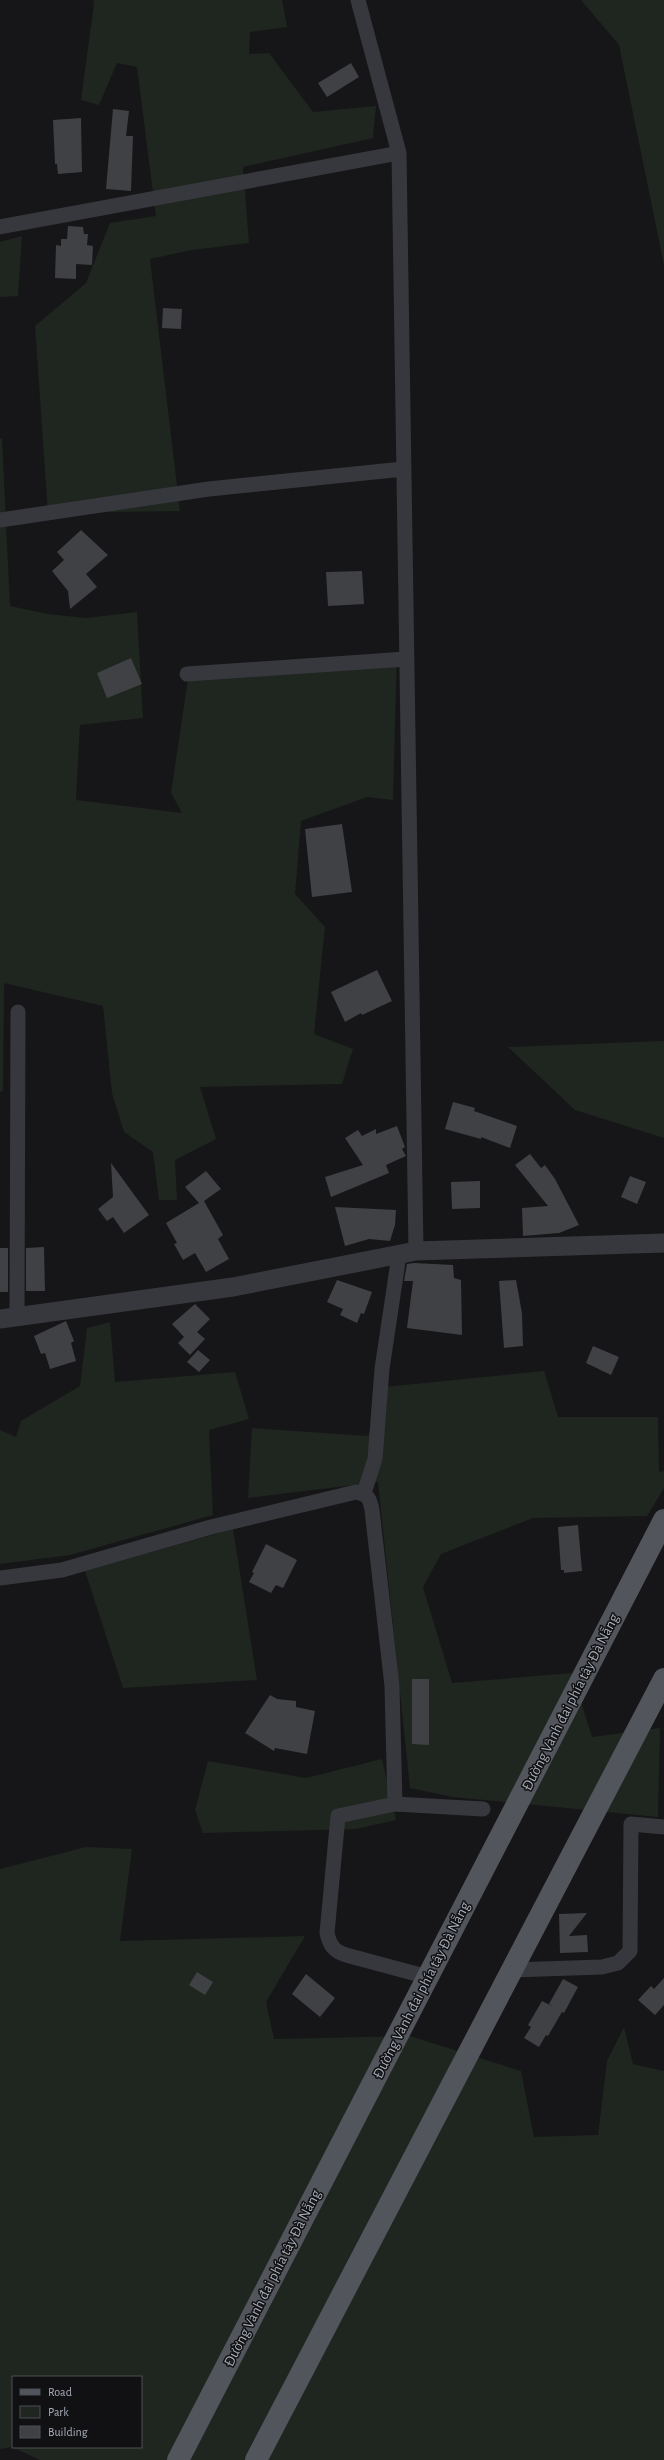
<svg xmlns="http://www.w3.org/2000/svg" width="664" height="2460" viewBox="0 0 664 2460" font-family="'Alegreya Sans',sans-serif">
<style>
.green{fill:#1e261f;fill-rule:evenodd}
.building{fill:#404145}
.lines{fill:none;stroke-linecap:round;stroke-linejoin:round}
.minor{stroke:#37383d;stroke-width:15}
.tertiary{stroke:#37383d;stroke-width:19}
.primary{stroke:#53555c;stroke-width:22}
.labels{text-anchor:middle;stroke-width:3;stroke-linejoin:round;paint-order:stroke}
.street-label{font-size:15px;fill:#a8adb8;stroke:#111113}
</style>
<rect width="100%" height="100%" fill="#161618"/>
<path class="green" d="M93,0H282L287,27L250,32L249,54L269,53L313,112L376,106L373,138L243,167L249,243L192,250L150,259L180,511L48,513L35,326L86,283L110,223L156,216L137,67L117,63L99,105L81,100L94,4Z
M581,0H664V265L619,45Z
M22,236L18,296L0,297V242Z
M0,438L2,439L10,606L48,614L86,618L137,612L143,718L80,725L76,800L182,813L171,793L188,679L397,652L393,800L367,797L301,821L295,894L325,927L314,1034L353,1049L342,1084L200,1087L216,1139L175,1160L177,1200H159L153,1152L124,1132L112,1093L103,1006L4,983L3,1091L0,1092Z
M664,1041V1138L575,1110L508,1047Z
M110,1322L115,1382L235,1372L249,1419L209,1430L213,1515L70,1555L0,1564V1430L16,1437L21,1421L80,1386L87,1328Z
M544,1371L558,1417H658L659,1472L664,1471V1488L647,1516L533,1518L441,1554L423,1587L452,1683L572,1673L592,1737L660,1728L658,1817L453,1797L410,1788L378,1482L248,1498L252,1428L368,1436L384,1387Z
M233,1529L257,1680L123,1688L85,1571Z
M382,1759L396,1820L356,1829L203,1833L195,1810L208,1761L306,1778Z
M86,1847L132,1849L120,1941L305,1936L266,2002L274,2039L410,2036L521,2071L534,2137L598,2135L607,2061L624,2027L633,2064L664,2071V2460H40L12,2447L0,2449V1869ZM13,2377H141V2447H13Z"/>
<path class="building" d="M351,63L359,77L327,97L318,83Z
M113,109L129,111L126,136H133L131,191L106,189Z
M81,118L82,172L58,174L57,164H55L53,120Z
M68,226L83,227L84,234H88L87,245L93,246L92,265L76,264V279L55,278L56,245L61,246V239H67Z
M163,308L182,309L181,329L162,328Z
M81,530L108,555L86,574L97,587L70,609L68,591L52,571L64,560L57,552Z
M362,571L364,604L328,606L326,572Z
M131,658L142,684L107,698L97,673Z
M342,824L352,892L312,897L305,829Z
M377,970L392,1001L362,1015L361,1013L345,1022L331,992Z
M453,1102L475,1108L474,1111L517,1126L510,1148L481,1137V1139L445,1129Z
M397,1126L405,1147L402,1149L406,1156L386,1165L389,1173L331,1197L325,1177L363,1165L345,1138L358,1130L362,1136L376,1129V1134Z
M530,1154L541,1168L545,1165L555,1179L579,1225L559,1233L523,1236L522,1208L548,1206L515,1165Z
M111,1163L149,1215L124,1233L113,1217L107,1221L98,1209L113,1197Z
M206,1171L221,1189L204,1201L223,1235L218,1239L229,1259L206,1272L195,1253L183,1260L174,1244L177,1243L166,1223L199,1203L185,1187Z
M630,1176L646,1182L637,1204L621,1197Z
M480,1181V1208L452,1209L451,1182Z
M335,1207L396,1210L395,1225L390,1241L369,1239L345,1246Z
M44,1247L45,1291H26V1248Z
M0,1248H8V1292H0Z
M414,1263L453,1265L454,1278L461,1280L462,1335L407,1328L413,1281H404L407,1264Z
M337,1280L372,1292L364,1314L361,1313L357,1323L340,1315L343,1309L327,1302Z
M516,1280L522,1313L523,1346L504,1348L499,1281Z
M195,1304L210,1319L197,1332L205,1339L190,1355L178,1343L184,1337L172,1324Z
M66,1321L74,1341L71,1343L76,1361L50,1369L45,1353L41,1354L34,1336Z
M593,1346L619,1357L611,1375L586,1363Z
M198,1350L210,1360L199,1372L187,1362Z
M578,1525L582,1571L564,1573V1570H561L558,1527Z
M266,1544L297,1560L283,1588L276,1585L271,1593L249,1582L254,1573L252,1572Z
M412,1679H429V1745L412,1744Z
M270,1695L277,1699L296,1701V1707L315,1711L307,1754L275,1748L274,1751L245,1733Z
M587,1913L569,1936L587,1935L588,1952L560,1953L559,1914Z
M197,1972L213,1982L205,1995L189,1985Z
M306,1974L335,1998L320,2017L292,1994Z
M664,1978V2005L655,2015L638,2000L651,1986L654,1989Z
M563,1979L578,1987L564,2013L562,2012L548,2036L546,2035L539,2047L524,2038L531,2027L528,2025L542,2001L554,2007L549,2004Z"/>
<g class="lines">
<path class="minor" d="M358,0L399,153L416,1251
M0,227L399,153
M0,520L209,489L403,469
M187,674L406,659
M17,1316L18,1012
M364,1493L375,1459L382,1369L399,1255
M0,1578L62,1570L211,1527L356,1492C368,1494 370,1499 372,1510L392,1686L395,1804
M512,1970L602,1967L618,1963L630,1951L631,1824L664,1827
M428,1977L346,1955C334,1951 330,1946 327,1933L338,1816L395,1804L483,1809"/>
<path class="tertiary" d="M0,1319L233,1287L416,1251L664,1243"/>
<path class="primary" d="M178,2460L664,1520
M256,2460L664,1679"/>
</g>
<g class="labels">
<g class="street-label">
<text transform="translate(570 1702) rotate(-63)" y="5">Đường Vành đai phía tây Đà Nẵng</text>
<text transform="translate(421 1990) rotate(-63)" y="5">Đường Vành đai phía tây Đà Nẵng</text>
<text transform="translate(272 2278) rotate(-63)" y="5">Đường Vành đai phía tây Đà Nẵng</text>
</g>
</g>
<rect x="12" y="2376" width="130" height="72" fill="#111113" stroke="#4d4f55"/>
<rect x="20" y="2389" width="20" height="6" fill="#53555c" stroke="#4d4f55"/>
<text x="48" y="2396" font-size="12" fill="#a8adb8">Road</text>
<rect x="20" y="2406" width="20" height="12" fill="#1e261f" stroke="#4d4f55"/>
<text x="48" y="2416" font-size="12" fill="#a8adb8">Park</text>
<rect x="20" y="2426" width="20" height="12" fill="#404145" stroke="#4d4f55"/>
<text x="48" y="2436" font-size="12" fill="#a8adb8">Building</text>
</svg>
